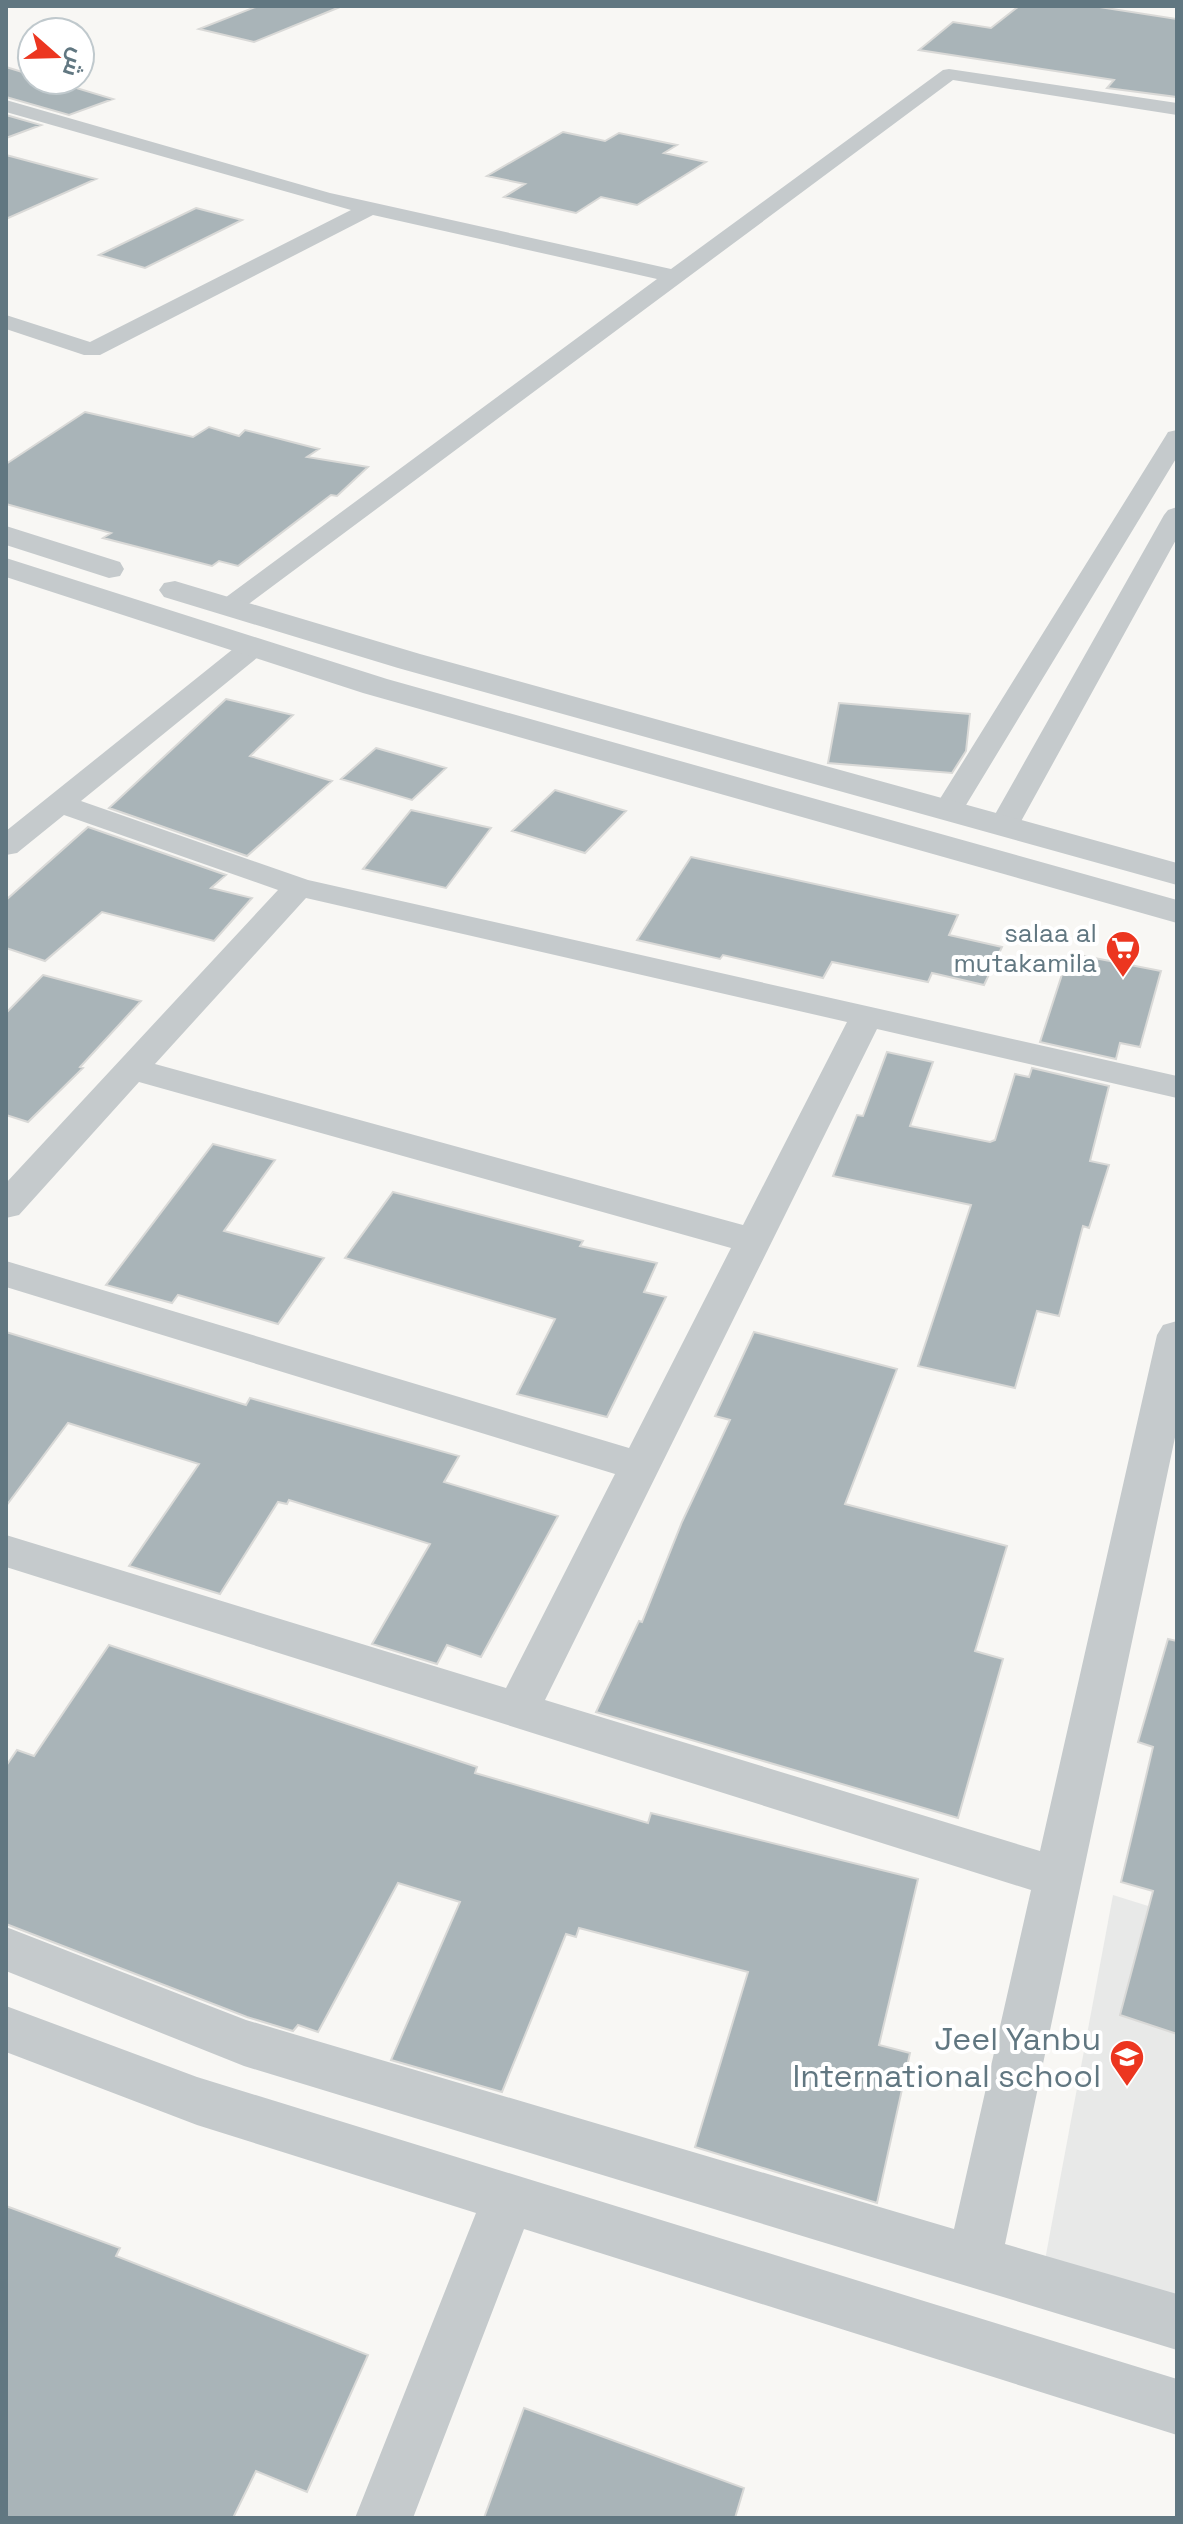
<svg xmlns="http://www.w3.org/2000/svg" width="1183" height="2524" viewBox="0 0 1183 2524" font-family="'Space Grotesk',Cairo,sans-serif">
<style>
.built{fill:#e8e9e8}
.building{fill:#a9b4b8;stroke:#d9d9d7;stroke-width:2}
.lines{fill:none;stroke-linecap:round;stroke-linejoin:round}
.minor{fill:#c5cacc;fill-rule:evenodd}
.tertiary{fill:#c5cacc;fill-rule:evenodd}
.labels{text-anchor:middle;stroke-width:8;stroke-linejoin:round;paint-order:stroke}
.poi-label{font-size:26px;fill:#617781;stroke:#fff;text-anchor:end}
.near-poi-label{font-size:32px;fill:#617781;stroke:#fff;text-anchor:end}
</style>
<rect width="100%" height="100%" fill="#f8f7f4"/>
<path class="built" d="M1113,1895L1177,1915V2300L1045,2260Z"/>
<path class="building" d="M258,6H340V7L254,42L199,29Z
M1019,6H1093L1177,19V97L1107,88L1114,80L919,50L953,22L991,28Z
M6,67L32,75V80H50L113,99L69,115L6,97Z
M6,115L41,125L6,138Z
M563,132L605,141L619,133L677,145L664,153L706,162L637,205L601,197L576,213L504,197L525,184L487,176Z
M6,155L96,179L6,219Z
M196,208L242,220L145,268L99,255Z
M85,412L193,437L209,427L239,436L245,430L319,449L307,457L368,467L337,496L331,495L238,566L219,561L212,566L103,538L111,533L6,504V464Z
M226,699L293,715L250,756L332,781L247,856L109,808Z
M839,703L970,714L966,751L952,773L828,763Z
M376,748L446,768L412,800L341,779Z
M555,790L626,811L585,853L512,831Z
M411,810L491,828L446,888L363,869Z
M88,827L226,875L211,888L252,898L214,941L102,912L45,961L6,948V900Z
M691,857L958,915L949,935L1002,947L984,985L932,973L928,982L832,962L823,978L723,955L720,959L637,940Z
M1069,953L1161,971L1140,1047L1120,1043L1116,1059L1040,1042Z
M43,975L141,1001L80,1067L83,1068L28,1122L6,1115V1013Z
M887,1052L933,1062L910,1126L990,1142L995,1140L1015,1074L1029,1077L1032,1068L1109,1086L1090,1161L1109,1165L1089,1228L1083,1226L1059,1316L1037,1311L1015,1388L918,1366L971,1205L833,1176L857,1115L863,1116Z
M213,1144L275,1160L224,1231L324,1258L278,1324L178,1295L172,1303L106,1285Z
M393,1192L583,1241L580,1246L657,1263L644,1292L666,1297L607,1417L517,1394L555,1319L345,1258Z
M6,1332L246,1405L250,1398L459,1456L444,1482L558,1516L481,1657L447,1645L437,1664L372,1644L430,1544L289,1500L287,1504L278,1502L220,1594L129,1566L199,1464L68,1423L6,1506Z
M754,1332L897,1369L845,1504L1007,1546L975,1651L1003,1659L958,1818L596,1712L639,1621L642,1622L682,1522L730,1420L715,1416Z
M1168,1639L1177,1641V2034L1120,2015L1153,1891L1121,1882L1153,1747L1138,1742Z
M109,1645L477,1767L475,1773L648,1823L651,1813L918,1879L879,2045L910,2053L877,2203L695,2147L748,1972L579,1928L576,1937L566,1934L502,2092L391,2060L460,1902L398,1883L318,2032L298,2025L293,2031L247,2017L6,1924V1766L17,1750L34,1756Z
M6,2206L120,2248L116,2256L368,2355L307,2492L256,2471L233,2518H6Z
M524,2408L744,2488L735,2518H484Z"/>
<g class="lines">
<path class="minor" d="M949,69L1177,103V115L953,80L238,612H218L214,606L657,279L373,215L100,355H84L6,329V315L90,342L351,210L6,112V100L330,193L671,269L943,70Z
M1177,430V457L963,810L959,816L948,819L937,816L933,810L1165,437L1168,432Z
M1177,507V538L1019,825L1015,832L1004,834L993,832L989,825L1164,515L1168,510Z
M253,639L263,641L267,647L263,653L81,801L308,880L1177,1076V1098L877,1029L545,1700L1040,1851L1157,1335L1163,1325L1177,1321V1428L1005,2244L1177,2294V2350L244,2066L6,1971V1927L246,2020L954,2229L1031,1890L6,1567V1535L506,1688L615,1474L6,1287V1261L629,1448L731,1248L139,1082L19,1215L6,1218V1183L278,890L64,815L17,853L6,855V831L243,641ZM306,898L847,1022L743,1225L155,1064Z
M6,2006L197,2077L1177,2379V2435L524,2229L413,2518H355L476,2213L197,2125L6,2052Z"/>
<path class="tertiary" d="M6,526L120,562L124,569L120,576L109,578L6,545Z
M6,558L387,679L1177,900V923L363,693L6,577Z
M175,581L420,654L1177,863V885L398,668L164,597L159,590L164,583Z"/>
</g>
<defs>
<g id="supermarket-pin" transform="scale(1.8)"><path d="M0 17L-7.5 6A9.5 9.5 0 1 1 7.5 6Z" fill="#ec3620" stroke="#fff"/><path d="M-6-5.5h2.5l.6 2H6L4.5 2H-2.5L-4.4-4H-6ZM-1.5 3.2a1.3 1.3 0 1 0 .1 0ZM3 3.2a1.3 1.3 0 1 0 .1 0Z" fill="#fff"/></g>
<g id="school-pin" transform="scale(1.8)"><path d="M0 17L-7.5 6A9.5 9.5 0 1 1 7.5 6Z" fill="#ec3620" stroke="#fff"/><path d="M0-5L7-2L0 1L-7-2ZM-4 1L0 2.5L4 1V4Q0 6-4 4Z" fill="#fff"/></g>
</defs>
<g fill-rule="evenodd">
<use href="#supermarket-pin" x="1123" y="948"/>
<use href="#school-pin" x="1127" y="2057"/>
</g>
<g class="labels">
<g class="poi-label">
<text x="1097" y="942">salaa al<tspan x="1097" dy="30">mutakamila</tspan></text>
</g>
<g class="near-poi-label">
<text x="1101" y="2050">Jeel Yanbu<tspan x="1101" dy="37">International school</tspan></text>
</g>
</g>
<rect width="1183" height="2524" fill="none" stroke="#617781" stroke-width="16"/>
<g transform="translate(56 56) rotate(110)"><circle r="38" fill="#ffffff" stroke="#c0c9cd" stroke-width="2"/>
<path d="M0-6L14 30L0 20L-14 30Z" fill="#ec3620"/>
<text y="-12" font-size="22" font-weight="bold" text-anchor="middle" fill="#617781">ش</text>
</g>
</svg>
